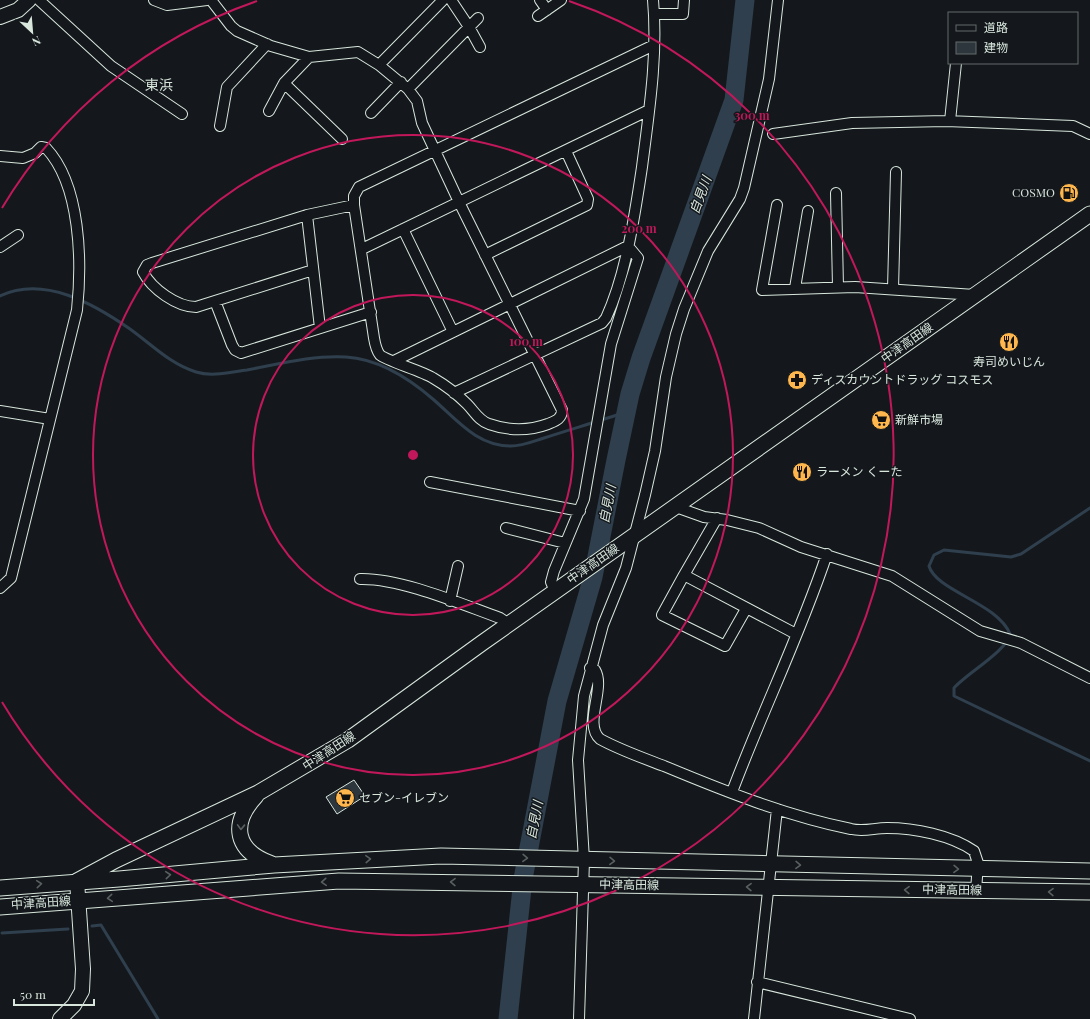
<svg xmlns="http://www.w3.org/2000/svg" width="1090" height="1019" viewBox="0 0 1090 1019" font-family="'Playfair Display','Noto Sans JP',serif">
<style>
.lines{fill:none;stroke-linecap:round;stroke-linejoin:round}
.stream{stroke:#2f3f4d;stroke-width:3}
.river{stroke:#2f3f4d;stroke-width:19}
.building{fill:#2c363c;stroke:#d8e6dc}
.street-casing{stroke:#d8e6dc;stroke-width:12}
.secondary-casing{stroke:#d8e6dc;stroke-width:16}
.primary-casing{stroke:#d8e6dc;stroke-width:17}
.street{stroke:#14181c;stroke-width:10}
.secondary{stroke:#14181c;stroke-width:14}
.primary{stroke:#14181c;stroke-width:15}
.oneway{stroke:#59605f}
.ring{fill:none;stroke:#c2185b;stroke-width:2}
.labels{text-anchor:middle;stroke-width:3;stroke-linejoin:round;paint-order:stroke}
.poi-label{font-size:12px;fill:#d8e6dc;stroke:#14181c;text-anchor:start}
.street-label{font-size:12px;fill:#d8e6dc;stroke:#14181c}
.water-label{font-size:13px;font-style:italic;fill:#d8e6dc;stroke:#14181c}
.quarter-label{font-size:14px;fill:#d8e6dc;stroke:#14181c}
.centre{fill:#c2185b;stroke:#14181c;stroke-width:2}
.ring-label{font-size:12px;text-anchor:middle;font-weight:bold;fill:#c2185b;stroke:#14181c;stroke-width:3;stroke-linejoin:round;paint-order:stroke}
</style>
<rect width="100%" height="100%" fill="#14181c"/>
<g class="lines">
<path class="stream" d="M0,296C44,275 94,304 130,329C151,344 170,364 196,372C212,377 231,372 247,370C279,364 313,355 346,357C378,359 410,379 434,400C457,420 477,446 511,446C523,446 534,441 544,438C572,429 599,421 626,412
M1090,508L1021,554L1011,557L944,550L934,555L929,566C936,591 998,603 1010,634C1008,650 966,674 954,688V696L1090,761
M92,926L101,925L158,1019
M2,933L68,929"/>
<path class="river" d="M508,1019L523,879L557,701L593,577L616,460L630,394L641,358L734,100L745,0"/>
</g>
<path class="building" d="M354,780L365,796L337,814L326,797Z"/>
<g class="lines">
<g class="street-casing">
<path id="street" d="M39,0L111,66L182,114
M154,0L167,5L207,0
M211,0L231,26L237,31L271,46L309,57L358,52L379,65L408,89L417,101L422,123L459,202L562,410C562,419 555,421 548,424C529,431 509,431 489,424C479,421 474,411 467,404C457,394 445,385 433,378C422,371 387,361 380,355C376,350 375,344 374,338L354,205V196L359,187L654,45
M451,0L469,27L480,47
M540,0L547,10
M655,14H683L684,0
M538,16L561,0
M379,65L443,0
M284,83L342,139
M408,89L478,18
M269,111L284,83L309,57
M371,113L401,82
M950,121L956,63
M220,126L227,87L267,44
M773,134L852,123L946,121L1073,126L1090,134
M0,156L23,158L35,153L41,147L46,148C81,185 82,262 77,310L11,578L0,588
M836,193L838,287
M777,205L762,290L855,287L975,295
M307,215L320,328
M403,229L453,332
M0,247L18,235
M362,249L649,110
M485,255L587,205L588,199L566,151
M313,270L196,307C177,307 152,289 143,272L147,265L152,263L307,215L354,205
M795,288L808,211
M893,289L896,172
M215,301L232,345L235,350L241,353L371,312
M394,361L628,246L638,258L611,344L584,499L554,571L551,582L555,591
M454,393L602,323L606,318C626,275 635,214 642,167C649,112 658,55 653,0
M0,411L50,419
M430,482L580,511
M676,507L704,517L727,520L759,528L801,547L892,576L980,631L1021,643L1090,678
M717,518L684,575L796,634
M506,528L565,543
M684,575L662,615L725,646L746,609
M360,579C401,578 461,604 500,618L509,624
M450,601L458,566
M590,668L595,670C606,688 583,724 600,739C620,750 643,758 664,766C724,791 787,816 851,829C864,832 874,828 887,828C914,828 951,835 974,851L978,863L976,891
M732,792C762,712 800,635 827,554
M757,982L910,1019
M579,1019L584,860L578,760L584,696L603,625L626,568L645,495L655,451L666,377L676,334L684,309L708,251L740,199L744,188L769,79L778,0
M754,1019L777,809"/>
</g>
<g class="secondary-casing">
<path id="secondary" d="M0,17L18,10L29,0
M60,1019L74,1005L82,991L83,969L77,881"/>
</g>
<g class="primary-casing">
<path id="primary" d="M256,796C230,824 235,851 272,864
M77,881L116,860L258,793L348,740L482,643L1090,214
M0,888L119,879L274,865L441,856L1090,871
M0,907L339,881L1090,892"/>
</g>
<use href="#street" class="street"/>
<use href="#secondary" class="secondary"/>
<use href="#primary" class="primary"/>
</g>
<defs><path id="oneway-chevron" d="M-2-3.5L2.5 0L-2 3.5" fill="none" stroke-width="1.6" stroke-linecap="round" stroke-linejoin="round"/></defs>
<g class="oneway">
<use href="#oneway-chevron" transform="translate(241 827) rotate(92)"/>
<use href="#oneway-chevron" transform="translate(525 858) rotate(2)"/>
<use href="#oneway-chevron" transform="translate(368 859) rotate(-3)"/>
<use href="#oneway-chevron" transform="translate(612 861) rotate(1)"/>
<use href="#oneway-chevron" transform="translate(798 865) rotate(1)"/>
<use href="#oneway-chevron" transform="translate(956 869) rotate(1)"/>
<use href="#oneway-chevron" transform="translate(168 875) rotate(-5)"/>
<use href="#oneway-chevron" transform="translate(324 882) rotate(176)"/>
<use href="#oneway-chevron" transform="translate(453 882) rotate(-179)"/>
<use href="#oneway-chevron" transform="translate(39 884) rotate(-5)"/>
<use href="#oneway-chevron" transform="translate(749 887) rotate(-179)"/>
<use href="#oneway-chevron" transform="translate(907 890) rotate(-179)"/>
<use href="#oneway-chevron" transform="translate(1051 892) rotate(-179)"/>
<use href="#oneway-chevron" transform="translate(110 898) rotate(175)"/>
</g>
<g class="ring">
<circle cx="413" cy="455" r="160"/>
<circle cx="413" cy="455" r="320"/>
<path d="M2 208A480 480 0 0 1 257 1M569 1A480 480 0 1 1 2 702"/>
</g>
<defs>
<g id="fuel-disc" transform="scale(1)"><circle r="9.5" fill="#ffb74d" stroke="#14181c"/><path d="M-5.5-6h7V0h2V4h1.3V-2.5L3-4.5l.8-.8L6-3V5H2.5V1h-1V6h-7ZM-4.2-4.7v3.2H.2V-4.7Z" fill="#111"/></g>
<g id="restaurant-disc" transform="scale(1)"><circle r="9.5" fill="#ffb74d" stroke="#14181c"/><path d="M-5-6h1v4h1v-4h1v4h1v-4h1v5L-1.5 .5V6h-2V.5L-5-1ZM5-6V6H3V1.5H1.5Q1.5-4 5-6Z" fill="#111"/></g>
<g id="pharmacy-disc" transform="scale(1)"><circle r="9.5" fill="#ffb74d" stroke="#14181c"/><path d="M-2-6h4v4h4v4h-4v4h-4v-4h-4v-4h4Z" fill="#111"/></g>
<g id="supermarket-disc" transform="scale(1)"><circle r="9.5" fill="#ffb74d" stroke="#14181c"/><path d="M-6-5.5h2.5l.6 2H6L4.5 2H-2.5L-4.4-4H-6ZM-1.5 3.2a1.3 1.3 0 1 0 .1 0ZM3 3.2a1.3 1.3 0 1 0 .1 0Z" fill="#111"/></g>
</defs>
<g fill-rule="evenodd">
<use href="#fuel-disc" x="1069" y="193"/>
<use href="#restaurant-disc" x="1009" y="342"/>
<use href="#pharmacy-disc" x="797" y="380"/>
<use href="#supermarket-disc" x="881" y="420"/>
<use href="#restaurant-disc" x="802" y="472"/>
<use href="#supermarket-disc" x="345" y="798"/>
</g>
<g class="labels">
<g class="poi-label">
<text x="1055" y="197" text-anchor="end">COSMO</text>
<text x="1009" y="366" text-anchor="middle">寿司めいじん</text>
<text x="811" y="384">ディスカウントドラッグ コスモス</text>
<text x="895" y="424">新鮮市場</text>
<text x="816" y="476">ラーメン くーた</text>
<text x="359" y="802">セブン-イレブン</text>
</g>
<g class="street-label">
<text transform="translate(907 343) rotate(-35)" y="4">中津高田線</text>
<text transform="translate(593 564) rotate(-35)" y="4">中津高田線</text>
<text transform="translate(329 751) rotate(-33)" y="4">中津高田線</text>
<text transform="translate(629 885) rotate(1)" y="4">中津高田線</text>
<text transform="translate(952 890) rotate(1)" y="4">中津高田線</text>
<text transform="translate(41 903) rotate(-4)" y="4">中津高田線</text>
</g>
<g class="water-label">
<text transform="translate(700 195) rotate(-70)" y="5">自見川</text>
<text transform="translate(607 504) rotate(-79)" y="5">自見川</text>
<text transform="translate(534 820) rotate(-79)" y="5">自見川</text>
</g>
<g class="quarter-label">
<text x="159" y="90">東浜</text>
</g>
</g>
<circle cx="413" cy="455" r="6" class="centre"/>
<g class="ring-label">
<text x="752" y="120">300 m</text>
<text x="639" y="233">200 m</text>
<text x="526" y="346">100 m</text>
</g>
<rect x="948" y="12" width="130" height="52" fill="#14181c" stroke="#626a69"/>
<rect x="956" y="25" width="20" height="6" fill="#14181c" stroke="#626a69"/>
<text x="984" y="32" font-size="12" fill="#d8e6dc">道路</text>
<rect x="956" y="42" width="20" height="12" fill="#2c363c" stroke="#626a69"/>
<text x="984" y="52" font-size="12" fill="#d8e6dc">建物</text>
<g transform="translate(32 32) rotate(154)" stroke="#14181c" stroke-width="3" paint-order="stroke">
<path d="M0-3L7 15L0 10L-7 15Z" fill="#d8e6dc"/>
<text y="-6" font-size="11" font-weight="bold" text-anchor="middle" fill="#d8e6dc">N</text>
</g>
<path d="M14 999v6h80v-6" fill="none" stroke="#d8e6dc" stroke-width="2"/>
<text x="20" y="999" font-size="12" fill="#d8e6dc" stroke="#14181c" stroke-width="3" paint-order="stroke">50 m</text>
</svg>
